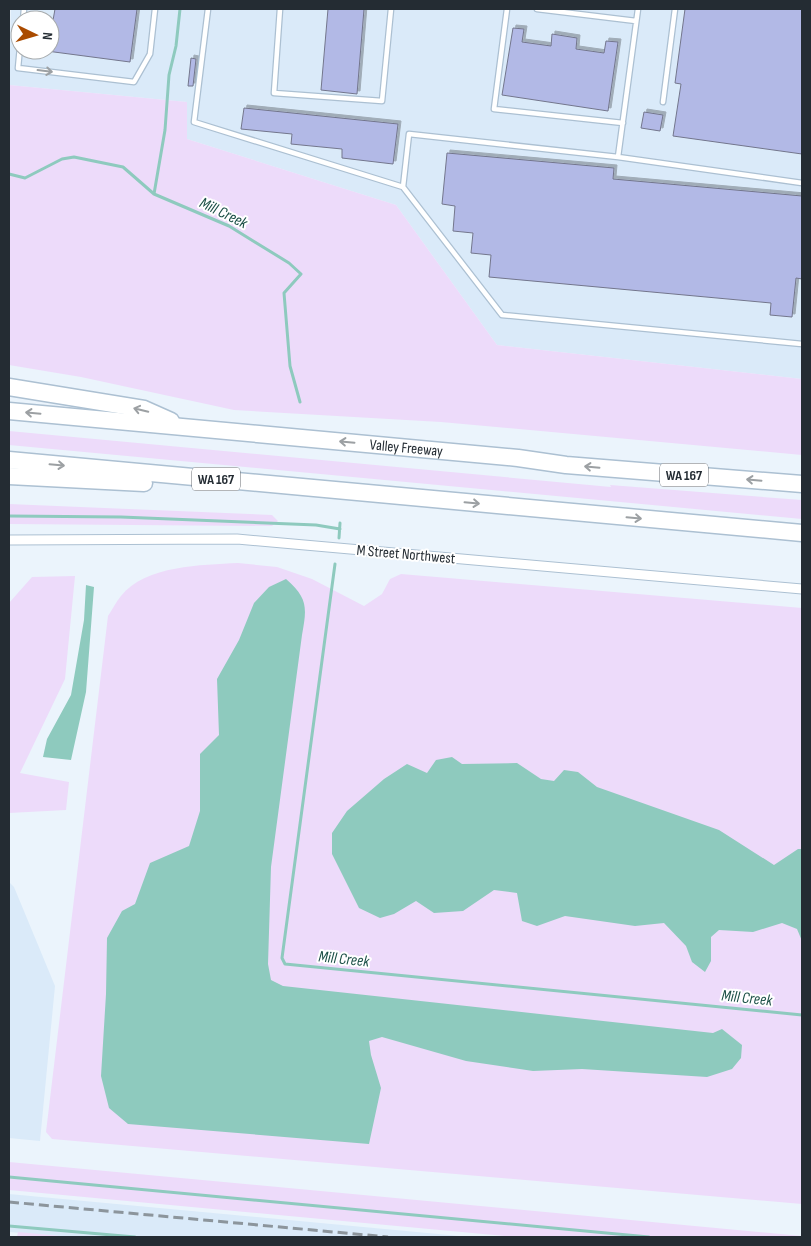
<svg xmlns="http://www.w3.org/2000/svg" width="811" height="1246" viewBox="0 0 811 1246" font-family="'Sofia Sans Condensed',sans-serif">
<style>
.built{fill:#daeaf9;fill-rule:evenodd}
.green{fill:#eddbfa}
.water{fill:#8ecabe}
.lines{fill:none;stroke-linecap:round;stroke-linejoin:round}
.stream{stroke:#8ecabe;stroke-width:3}
.building{fill:#b2b9e6;stroke:#73768c;filter:url(#shadow)}
.lane-casing{stroke:#acc0d2;stroke-width:7}
.street-casing{stroke:#acc0d2;stroke-width:11}
.highway-casing{stroke:#acc0d2;stroke-width:19}
.lane{stroke:#fff;stroke-width:4.5}
.street{stroke:#fff;stroke-width:9}
.highway{stroke:#fff;stroke-width:16}
.rail{stroke:#8c959c;stroke-width:3;stroke-dasharray:10 5;stroke-linecap:butt}
.oneway{stroke:#9ca0a3}
.labels{text-anchor:middle;stroke-width:4;stroke-linejoin:round;paint-order:stroke}
.shield{fill:#fff;stroke:#666b70;stroke-width:1}
.shield-label{font-size:14px;font-weight:bold;fill:#242c33}
.street-label{font-size:15px;fill:#242c33;stroke:#fff}
.water-label{font-size:16px;font-style:italic;fill:#1b4f46;stroke:#fff}
</style>
<defs>
<filter id="shadow"><feDropShadow dx="3" dy="-3" stdDeviation="0" flood-color="#0004"/></filter>
</defs>
<rect width="100%" height="100%" fill="#ebf4fc"/>
<path class="built" d="M11,9H802V379L497,345L396,205L187,139V102L9,85ZM20,20H50V50H20Z
M9,882L14,887L55,986L40,1141L9,1138Z
M9,1194L470,1237H71L9,1232Z"/>
<path class="green" d="M9,85L187,102V139L396,205L497,345L802,379V455L441,422L234,410L81,377L9,365Z
M9,431L611,487L610,485L802,500V519L9,445Z
M9,504L272,515L278,521L272,526L9,524Z
M238,563L277,567L312,579L364,606L382,594L390,579L401,574L802,608V1204L52,1139L46,1132L108,616C112,610 116,602 121,596C146,565 202,565 238,563Z
M75,576L65,679L20,773L69,782L66,810L9,813V603L32,577Z
M9,1162L802,1236V1237H516L9,1190Z
M18,1232L71,1237H17Z"/>
<path class="water" d="M286,579C308,598 307,608 302,635L271,867L268,964L271,980L283,986L713,1033L722,1029L742,1045L741,1058L732,1069L707,1077L582,1069L533,1071L466,1061L382,1037L369,1041L371,1055L381,1088L369,1144L128,1124L109,1108L101,1076L106,994L107,938L122,911L135,904L150,863L189,846L200,811V754L219,735L217,679L239,640L254,603L269,587Z
M86,585L94,587L86,692L71,760L43,757L47,739L71,695L84,620Z
M452,757L462,764L517,763L541,779L554,781L564,770L578,772L597,787L719,830L774,865L798,849H802V941L797,929L782,923L753,932L719,930L711,937V961L705,972L692,962L686,946L664,923L635,926L565,916L537,926L522,921L517,893L494,890L463,911L434,913L416,901L394,914L380,918L359,908L332,854V833L347,811L384,779L407,764L427,773L436,760Z"/>
<g class="lines">
<path class="stream" d="M9,174L25,178L62,159L74,157L123,167L154,194L229,226L289,263L301,274L284,293L290,366L300,402
M154,194L165,130L169,75L176,46L180,9
M9,516L121,517L316,525L340,529
M339,538L340,523
M335,564L282,958L285,964L802,1015
M9,1177L649,1237
M9,1226L135,1237"/>
</g>
<path class="building" d="M55,9H137L130,62L39,50H50V25L52,26Z
M328,9H364L357,94L321,90Z
M685,9H802V154L673,136L681,84L675,83Z
M513,28L524,29L522,42L551,46L552,34L577,38L576,49L604,53L606,41L618,42L608,111L502,95Z
M191,58L196,59L193,86H188Z
M244,108L398,124L393,164L342,158V149L291,144L292,134L241,129Z
M644,112L663,115L660,131L641,128Z
M447,153L614,168L613,179L802,196V279L796,278L792,317L770,315L771,303L489,277L491,255L471,253L473,233L453,231L455,206L442,204Z"/>
<g class="lines">
<g class="lane-casing">
<path id="lane" d="M208,9L194,122L403,187
M280,9L274,93L382,101L391,9
M507,9L494,109L623,123
M537,9L636,21
M23,20L24,9
M20,47L18,68L134,82L150,54L155,9
M663,102L675,9
M618,157L638,9
M802,183L618,157L409,134L403,187L502,315L802,344"/>
</g>
<g class="street-casing">
<path id="street" d="M9,540L237,539L802,589"/>
</g>
<g class="highway-casing">
<g id="highway">
<path d="M9,387L144,409L171,421"/>
<path id="s1" d="M9,411L518,458L566,465L802,484"/>
<path d="M9,460L802,533"/>
<path d="M9,476L144,483"/>
</g>
</g>
<use href="#lane" class="lane"/>
<use href="#street" class="street"/>
<use href="#highway" class="highway"/>
<path class="rail" d="M9,1202L388,1237"/>
</g>
<defs><path id="oneway-shaft" d="M-6 0H5M1.5-3L5.5 0L1.5 3" fill="none" stroke-width="1.6" stroke-linecap="round" stroke-linejoin="round" transform="scale(1.25)"/></defs>
<g class="oneway">
<use href="#oneway-shaft" transform="translate(45 71) rotate(7)"/>
<use href="#oneway-shaft" transform="translate(141 410) rotate(-166)"/>
<use href="#oneway-shaft" transform="translate(33 413) rotate(-175)"/>
<use href="#oneway-shaft" transform="translate(347 442) rotate(-175)"/>
<use href="#oneway-shaft" transform="translate(57 465) rotate(5)"/>
<use href="#oneway-shaft" transform="translate(592 467) rotate(-175)"/>
<use href="#oneway-shaft" transform="translate(754 480) rotate(-175)"/>
<use href="#oneway-shaft" transform="translate(472 503) rotate(5)"/>
<use href="#oneway-shaft" transform="translate(634 518) rotate(5)"/>
</g>
<g class="labels">
<g class="shield">
<rect x="660" y="463.5" width="48" height="23" rx="4"/>
<rect x="192" y="467.5" width="48" height="23" rx="4"/>
</g>
<g class="shield-label">
<text x="684" y="480">WA 167</text>
<text x="216" y="484">WA 167</text>
</g>
<g class="street-label">
<text dy="5" stroke="none"><textPath href="#s1" startOffset="399">Valley Freeway</textPath></text>
<text transform="translate(406 554) rotate(5)" y="5">M Street Northwest</text>
</g>
<g class="water-label">
<text transform="translate(224 212) rotate(26)" y="6">Mill Creek</text>
<text transform="translate(344 958) rotate(6)" y="6">Mill Creek</text>
<text transform="translate(747 997) rotate(6)" y="6">Mill Creek</text>
</g>
</g>
<rect width="811" height="1246" fill="none" stroke="#242c33" stroke-width="20"/>
<g transform="translate(35 35) rotate(95)"><circle r="24" fill="#ffffff" stroke="#a7abad"/>
<path d="M0-4L9 19L0 12L-9 19Z" fill="#aa4b00"/>
<text y="-8" font-size="14" font-weight="bold" text-anchor="middle" fill="#242c33">N</text>
</g>
</svg>
